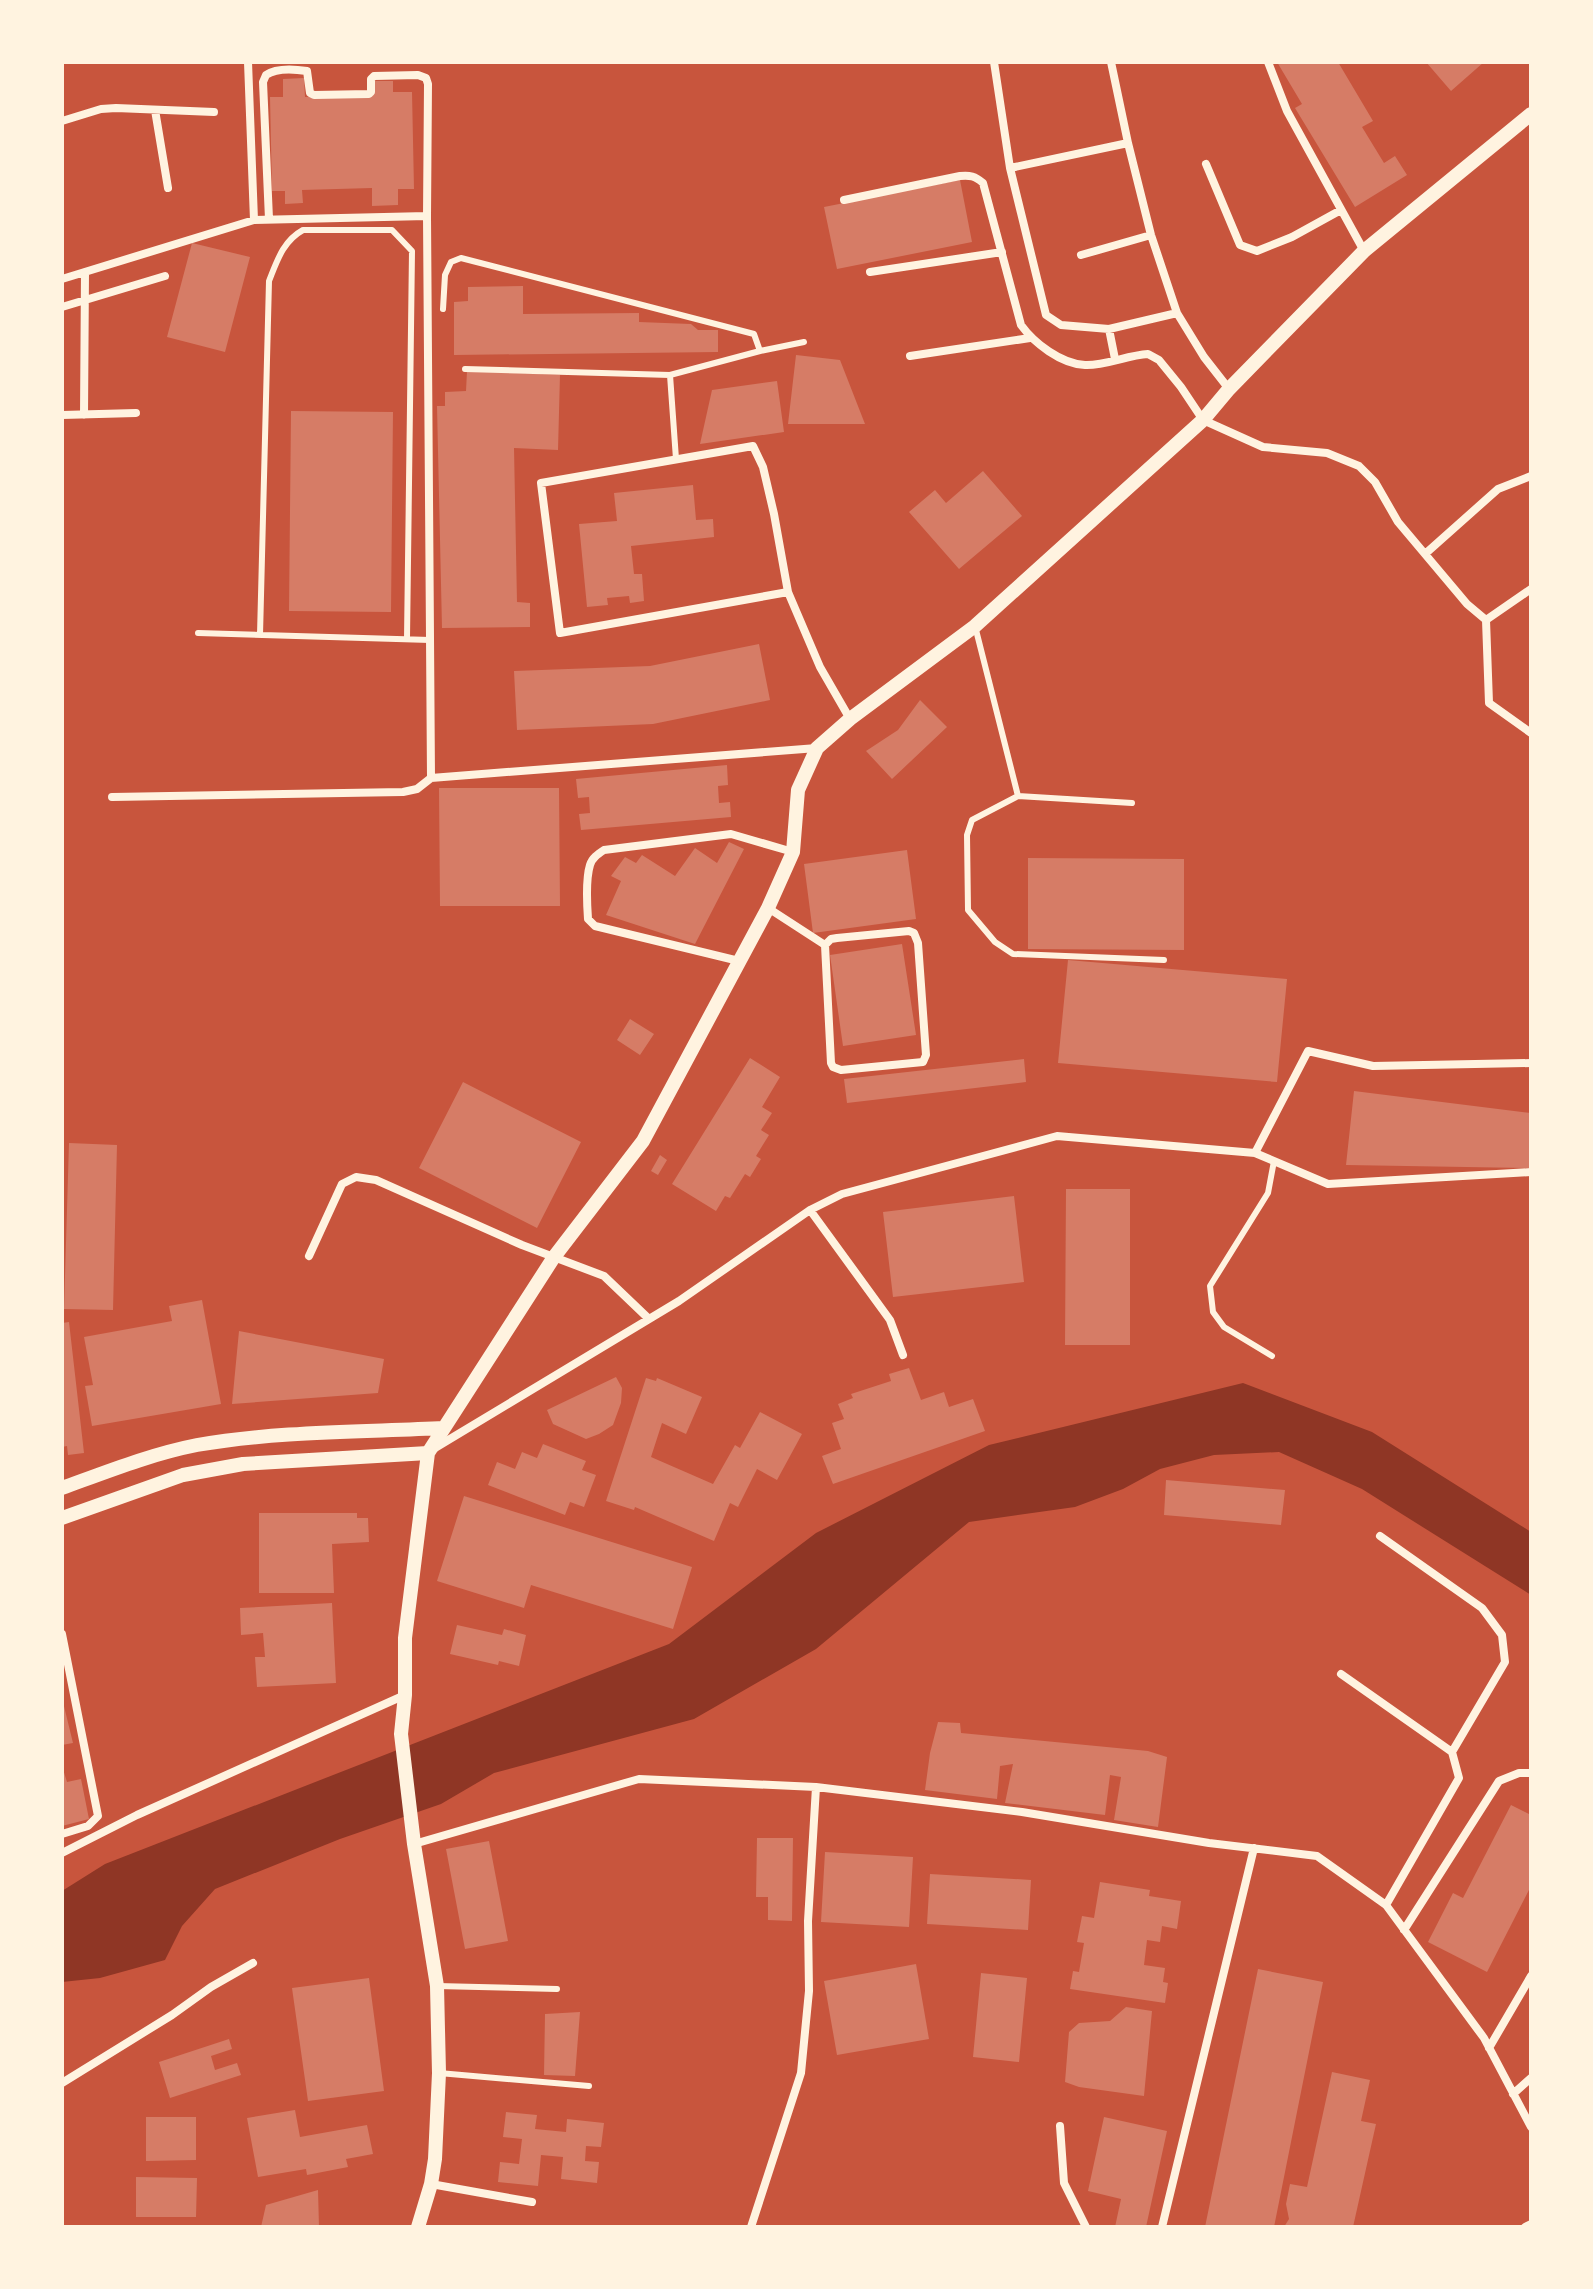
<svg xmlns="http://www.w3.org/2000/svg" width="1593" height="2289" viewBox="0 0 1593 2289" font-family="'Sofia Sans Condensed',sans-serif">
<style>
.water{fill:#8f3625}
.building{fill:#d67c66}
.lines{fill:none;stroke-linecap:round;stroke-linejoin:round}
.service{stroke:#fff3e0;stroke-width:6}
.minor{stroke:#fff3e0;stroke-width:8}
.tertiary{stroke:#fff3e0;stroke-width:14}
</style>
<rect width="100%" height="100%" fill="#c8553d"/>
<path class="water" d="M1243,1383L1372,1432L1531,1532V1595L1362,1489L1279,1452L1214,1455L1160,1469L1123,1489L1075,1507L969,1522L816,1649L694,1719L494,1773L441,1804L340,1839L215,1889L182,1926L165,1960L100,1978L62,1982V1891L105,1864L669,1644L816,1533L989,1445Z"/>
<path class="building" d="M1277,62H1338L1373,121L1362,127L1384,163L1395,156L1407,175L1355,207L1295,108L1302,104Z
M1426,62H1484L1451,91Z
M304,78L305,97L373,96V81H393V92H412L414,189H398V205L372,206V188L302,190L303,203L285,204V191H272L270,97H283V79Z
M960,180L972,242L837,269L824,207Z
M192,243L250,257L225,352L167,337Z
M523,286V314L639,313V322L691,324L698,330H718V352L454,355V302L468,301V287Z
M796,355L840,360L865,424H788Z
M467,371L560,375L558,450L514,448L517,602L530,603V627L442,628L437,406H445V392L466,391Z
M777,381L784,432L700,444L712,390Z
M291,411L393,412L391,612L289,611Z
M983,471L1022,516L959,569L909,512L935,490L946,503Z
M693,485L696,520L713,519L714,537L631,546L634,574H642L644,601L630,603L629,596L607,598L608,605L587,607L579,524L617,521L614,493Z
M759,644L770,700L653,724L517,730L514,671L650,666Z
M920,700L947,727L892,779L866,751L898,730Z
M727,765L728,785L718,786L719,803L730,802L731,817L581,830L579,814L590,813L589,797L578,798L576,779Z
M439,788H559L560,906H440Z
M729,842L744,849L695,944L606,915L621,881L611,876L625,857L636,863L642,855L675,876L695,848L717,863Z
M907,850L916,919L813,933L804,864Z
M1028,858L1184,859V950L1028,949Z
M902,944L916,1035L843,1046L830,955Z
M1068,960L1287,979L1277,1082L1058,1063Z
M630,1019L654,1034L640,1055L617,1040Z
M750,1058L780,1077L762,1107L772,1113L761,1130L769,1135L756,1156L761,1159L750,1177L745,1174L730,1198L725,1196L716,1211L672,1184Z
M1024,1059L1026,1082L847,1103L844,1079Z
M463,1082L581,1142L537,1228L419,1168Z
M1354,1091L1531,1113V1168L1346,1165Z
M69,1143L117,1145L113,1310L64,1309Z
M660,1155L667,1160L658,1175L651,1171Z
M1066,1189H1130V1345H1065Z
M1014,1196L1024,1282L893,1297L883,1212Z
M202,1300L221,1404L92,1426L85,1386L93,1385L84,1337L172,1321L169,1306Z
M69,1322L84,1453L68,1455L67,1446L62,1447V1323Z
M239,1331L384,1359L378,1393L232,1404Z
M909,1368L921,1400L944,1392L949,1407L973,1399L985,1431L833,1484L822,1456L841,1449L832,1423L844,1419L838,1404L853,1398L851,1394L891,1381L889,1374Z
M616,1377L622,1388L621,1403L613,1425L599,1434L586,1439L553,1424L547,1410Z
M646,1378L656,1381L657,1378L702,1397L686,1434L662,1423L651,1457L713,1484L735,1445L740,1448L760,1412L802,1434L777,1480L757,1469L738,1507L730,1503L714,1541L635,1507L634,1510L606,1501Z
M543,1444L586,1461L582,1470L596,1475L584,1507L570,1502L565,1515L488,1485L497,1462L515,1469L522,1452L537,1458Z
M1166,1480L1285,1490L1281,1525L1164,1515Z
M464,1496L692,1567L673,1629L531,1585L524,1608L437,1581Z
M259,1513H357V1518H368L369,1542L332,1544L334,1593H259Z
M332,1603L336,1683L257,1687L255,1657H265L263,1633L241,1635L240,1608Z
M457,1625L502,1635L504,1629L526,1635L519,1666L499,1661L498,1665L450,1654Z
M62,1698L73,1743L62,1745Z
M938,1722L960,1723L961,1733L1148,1751L1167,1757L1158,1827L1114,1820L1121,1777L1110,1775L1105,1815L1005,1803L1013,1764L1000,1766L997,1799L925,1790L930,1753Z
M62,1766L67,1782L81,1779L89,1819L62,1826Z
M1511,1805L1531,1815V1886L1487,1972L1428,1942L1453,1893L1463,1898Z
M757,1838H793L792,1921L768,1920V1897H756Z
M489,1841L508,1941L465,1949L446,1849Z
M825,1852L913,1857L909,1927L821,1922Z
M930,1874L1031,1880L1028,1930L927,1924Z
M1100,1882L1150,1890L1149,1896L1181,1901L1177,1929L1162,1926L1160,1942L1147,1940L1144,1965L1165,1968L1163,1982L1168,1983L1165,2003L1070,1989L1073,1971L1079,1972L1084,1943L1077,1942L1082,1916L1094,1918Z
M916,1964L929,2039L837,2055L824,1981Z
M1258,1969L1323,1982L1274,2227H1205Z
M981,1973L1027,1978L1019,2062L973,2057Z
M369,1978L384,2091L308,2101L292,1988Z
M1126,2007L1152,2011L1144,2096L1079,2087L1065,2082L1069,2032L1079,2023L1110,2021Z
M580,2012L575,2076L544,2075L545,2014Z
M229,2039L232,2049L211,2056L215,2070L237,2063L241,2075L170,2098L159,2062Z
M1332,2072L1370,2080L1361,2121L1376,2124L1353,2227H1284L1289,2219L1286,2204L1290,2184L1307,2187Z
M295,2110L300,2137L367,2125L373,2154L346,2159L348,2167L307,2175L306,2169L258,2177L247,2118Z
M506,2112L537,2115L535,2129L566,2132L567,2119L604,2123L601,2147L586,2146L585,2161L599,2162L597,2183L561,2179L563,2157L541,2155L538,2186L498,2182L500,2162L519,2164L522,2139L503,2137Z
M146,2117H196V2160L146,2161Z
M1104,2117L1167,2131L1146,2227H1115L1121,2199L1088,2191Z
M136,2177L197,2178L196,2217H136Z
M318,2190L319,2227H261L266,2205Z"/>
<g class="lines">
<path class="service" d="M443,309L445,275L451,262L461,258L754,334L760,351L670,375L465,369
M760,351L804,342
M670,375L676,459
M975,626L1018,796L1132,803
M198,633L430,640
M260,635L269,281C277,261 283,241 303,230H392L412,251L407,639
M1018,796L972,820L967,835L968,910L995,942L1013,954L1164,960
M1272,1356L1224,1327L1213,1312L1210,1286L1268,1193L1274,1161
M437,1986L557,1989
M439,2073L589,2086"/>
<path class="minor" d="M248,62L254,220L427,216L431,778L817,748
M994,62L1010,168L1046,315L1061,325L1109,329L1177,313
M1111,62L1128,143L1151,235L1177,313L1204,357L1229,389
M1268,62L1287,111L1364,251
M155,110L168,188
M62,121L101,109L116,108L214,112
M1206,164L1240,245L1257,251L1292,237L1341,210
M1010,168L1128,143
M844,200L960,176C970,175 975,176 983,183L1021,325C1034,343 1061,364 1085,365C1104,366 1128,355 1148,354L1159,360L1181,387L1203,420L1263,447L1327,453L1359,466L1375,482L1398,522L1467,604L1486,620L1489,703L1531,733
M269,219L263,82L266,75C276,68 294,69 307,71L310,93L314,95L369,94L371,92V79L374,76L418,75L426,78L428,84L427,216
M1081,255L1151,235
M870,272L1002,252
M62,279L254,220
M62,307L165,276
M1109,329L1115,359
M910,356L1030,338
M62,415L136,413
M84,415L85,272
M1425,554L1498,489L1531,476
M788,592L560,633L541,483L753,446L763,467L774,514L788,592L820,667L850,719
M1486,620L1531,589
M112,797L403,792L417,789L431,778
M768,908L825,945L831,939L837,938L909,931L914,933L918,943L926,1055L923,1062L841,1070L833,1067L831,1063L825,945
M739,961L595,926L588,919C587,905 586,878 590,865C592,858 598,854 604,850L731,834L793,852
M1255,1153L1308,1051L1373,1066L1531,1063
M810,1210L890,1320L903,1355
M309,1256L342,1184L356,1177L376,1180L522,1245L604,1276L649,1319
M435,1448L679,1301L810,1210L842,1194L1057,1136L1255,1153L1328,1184L1531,1172
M1380,1536L1482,1608L1502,1635L1505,1662L1452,1752L1459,1778L1386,1905
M62,1634L98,1816L88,1826L62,1834
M1341,1674L1452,1752
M414,1844L639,1779L816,1787L1022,1812L1209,1843L1317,1856L1386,1905L1484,2038L1531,2127
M62,1853L137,1815L405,1695
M1404,1930L1499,1781L1519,1773H1531
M1489,2048L1531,1976
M62,2083L172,2015L211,1987L253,1963
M1513,2094L1531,2078
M1060,2126L1064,2183L1086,2227
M431,2184L532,2202
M751,2227L801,2073L809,1991L808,1921L816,1787
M1162,2227L1254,1848
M1525,2227L1531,2224"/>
<path class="tertiary" d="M62,1488C106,1472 151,1454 197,1445C278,1431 362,1432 444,1428
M62,1518L183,1475L243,1464L428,1453
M418,2227L431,2184L435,2159L439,2073L437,1986L414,1844L401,1734L405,1695V1638L428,1453L554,1257L643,1141L768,908L793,852L798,790L817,748L850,719L975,626L1203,420L1229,389L1364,251L1531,114"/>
</g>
<rect width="1593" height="2289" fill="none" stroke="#fff3e0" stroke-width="128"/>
</svg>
